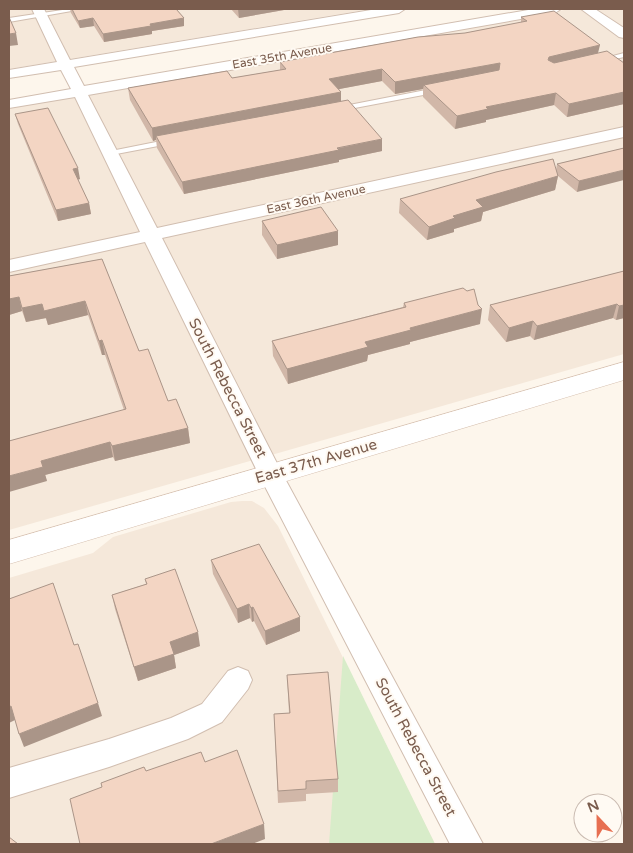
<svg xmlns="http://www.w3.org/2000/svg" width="633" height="853" viewBox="0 0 633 853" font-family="'Varela Round',sans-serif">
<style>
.residential{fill:#f5e8da}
.green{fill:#d8ecc9}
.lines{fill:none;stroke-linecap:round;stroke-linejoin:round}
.lane-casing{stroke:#d1beb0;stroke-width:2}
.street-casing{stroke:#d1beb0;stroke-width:2}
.secondary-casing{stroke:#d6c0b0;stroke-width:1}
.lane{fill:#fff;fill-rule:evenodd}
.street{fill:#fff;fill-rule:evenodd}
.secondary{fill:#fff;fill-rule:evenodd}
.wall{fill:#d1b7a8}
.shaded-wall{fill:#aa9588}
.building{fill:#f3d5c3;stroke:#aa9588}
.labels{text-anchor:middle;stroke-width:4;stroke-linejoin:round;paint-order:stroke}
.far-street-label{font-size:12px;fill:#7a5c4d;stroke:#fffaf3}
.street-label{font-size:15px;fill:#7a5c4d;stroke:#fffaf3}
</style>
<rect width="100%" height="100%" fill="#fdf6ec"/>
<path class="residential" d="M9,9H370L9,69Z
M570,9H624V354L9,530V107Z
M242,501H252L264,508L278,526L435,844H9V578L93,553L113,537L231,502Z"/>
<path class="green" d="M343,656L435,844H329Z"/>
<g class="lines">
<g class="lane-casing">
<path id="lane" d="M69,9H83L9,22V18Z
M624,53V57L602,62L598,60Z
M436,88L440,90L439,92L339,111L335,109L339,107Z
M171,139H174V143L111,155L107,153L111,151Z"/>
</g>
<g class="street-casing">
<path id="street" d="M32,9H44L70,60L377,9H405L399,13L74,67L84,86L534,9H561L555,13L88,95L157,228L624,127V137L162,238L283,475L483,844H450L259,475L145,242L9,272V260L140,232L75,97L9,108V100L71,89L61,70L9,78V70L57,62Z
M581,9H595L624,28V38L619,37Z
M238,667L248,671L252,680L248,689L222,722L188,739L109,767L9,798V768L109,739L171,718L202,704L228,671Z"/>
</g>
<g class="secondary-casing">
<path id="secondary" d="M624,362V380L9,564V540Z"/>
</g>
<use href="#lane" class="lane"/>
<use href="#street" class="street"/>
<use href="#secondary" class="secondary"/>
</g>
<path class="wall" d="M70,9H176L184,18V26L152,31V34L104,42L94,26L80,28L71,13Z
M231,9H284V10L239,18Z
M521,17L598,53L624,63V104L567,117L554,105L486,120V122L455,129L423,97V89L395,94L382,81L339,89L341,92V101L382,151L339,160V162L184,194L157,148L156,140L153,141L130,100L128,88L232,78L280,70V62L465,33L521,23Z
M15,114L80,179L78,180L89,203L91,214L58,221L18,124Z
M624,148L577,192L558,176L555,190L483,212L481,221L454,229V232L427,240L399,213L400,199L556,170L557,164Z
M262,221L338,231V245L277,259L262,235Z
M102,259L139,351L168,401L188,428L190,443L115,461L113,457L45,475L47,481L9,441L124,410L105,355H102L88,315L48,325L46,318L26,322L22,311L9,315V276Z
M624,271V318L616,320L613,318L534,340L530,336L506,342L488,320L490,305Z
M404,303L480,324L410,342V344L368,355L367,361L288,384L273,356L272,341L403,307Z
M211,560L300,631L266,645L254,621L252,622L250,618L238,623L213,574Z
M145,579L200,646L174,655L176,668L138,681L115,609L112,595L146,584Z
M287,675L338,779V792L306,794V801L278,803L274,714L289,713Z"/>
<path class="shaded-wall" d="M238,9H284V10L239,18Z
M93,18L94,26L80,28L78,21Z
M184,18V26L152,31V34L104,42L103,34L150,24Z
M16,33L18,45L9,46V34Z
M600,45L597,57L547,69L549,57Z
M500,63L498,76L424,85L423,89L395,94V82Z
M382,69V81L329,91V79Z
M341,92V105L156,136V140L153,141L152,128Z
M624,92V104L567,117L569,104Z
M556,93L554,105L486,120V122L455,129L457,116L486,107Z
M382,139V151L339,160V162L184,194L182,182Z
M78,168L80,179L75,180L73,169Z
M624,170V180L577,192L579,181Z
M558,176L555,190L483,212L481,221L454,229V232L427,240L429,227L453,216L476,200Z
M89,203L91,214L58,221L56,210Z
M338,231V245L277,259V245Z
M19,297L22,311L9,315V299Z
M85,301L88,315L48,325L44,311Z
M42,304L46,318L26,322L22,308Z
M617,304L613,318L534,340L537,326Z
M624,305V318L616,320L619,306Z
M482,309L480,324L410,342V344L368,355L367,361L288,384L287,369L365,342L410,328Z
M533,321L530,336L506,342L509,328Z
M102,340L105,355H102L99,341Z
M188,428L190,443L115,461L112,446Z
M110,442L113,457L45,475L41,461Z
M43,467L47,481L9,492V476Z
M249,604L250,618L238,623L237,609Z
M253,607L254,621L252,622L251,608Z
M300,617V631L266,645L265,631Z
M198,632L200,646L174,655L176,668L138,681L134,667L170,642Z
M98,703L102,716L24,747L19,734Z
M11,706L17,719L9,723V707Z
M264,824L265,839L252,844H211Z"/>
<path class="building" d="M72,9H176L184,18L150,24L151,26L103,34L93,18L78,21Z
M554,11L600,45L549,57L548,60L554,63L607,51L624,63V92L569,104L556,93L486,107L488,109L457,116L424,85L499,70L500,63L395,82L382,69L329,79L341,92L152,128L128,88L227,71L232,78L286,69L280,62L418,37L465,33L527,21L521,17Z
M9,17L16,33L9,34Z
M348,100L382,139L337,148L339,150L182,182L156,136Z
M48,108L78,168L73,169L89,203L56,210L15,114Z
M624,148V170L579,181L557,164Z
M553,159L558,176L476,200L483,207L453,216L455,218L429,227L400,199L496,172Z
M321,207L338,231L277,245L262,221Z
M102,259L139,351L148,349L168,401L176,399L188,428L112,446L110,442L41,461L43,467L9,476V441L126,409L102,340L99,341L85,301L44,311L42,304L22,308L19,297L9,299V276Z
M624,271V305L619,306L617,304L537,326L533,321L509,328L490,305Z
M463,288L467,291L474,289L478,305L482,309L410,328L411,330L365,342L368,347L287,369L272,341L406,307L404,303Z
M259,544L300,617L265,631L253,607L251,608L249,604L237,609L211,560Z
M175,569L198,632L170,642L174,654L134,667L112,595L147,584L145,579Z
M53,583L74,645L78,644L98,703L19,734L11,706L9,707V599Z
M328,672L338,779L306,781V789L278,791L274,714L290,713L287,675Z
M237,750L264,824L211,844H80L70,799L102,787L101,783L144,767L146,771L201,752L205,762Z
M9,837L18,844H9Z"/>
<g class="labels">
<g class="far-street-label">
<text transform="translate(282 56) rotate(-10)" y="4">East 35th Avenue</text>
<text transform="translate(316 199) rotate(-12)" y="4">East 36th Avenue</text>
</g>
<g class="street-label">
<text transform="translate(228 388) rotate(63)" y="5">South Rebecca Street</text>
<text transform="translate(316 461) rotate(-16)" y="5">East 37th Avenue</text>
<text transform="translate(416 747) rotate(62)" y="5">South Rebecca Street</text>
</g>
</g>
<rect width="633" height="853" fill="none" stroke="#7a5c4d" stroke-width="20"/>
<g transform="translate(598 818) rotate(338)"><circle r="24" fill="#fffaf3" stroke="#cabbb1"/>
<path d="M0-4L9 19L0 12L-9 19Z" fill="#e76f51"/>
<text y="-8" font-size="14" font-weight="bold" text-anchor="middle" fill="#7a5c4d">N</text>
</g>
</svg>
